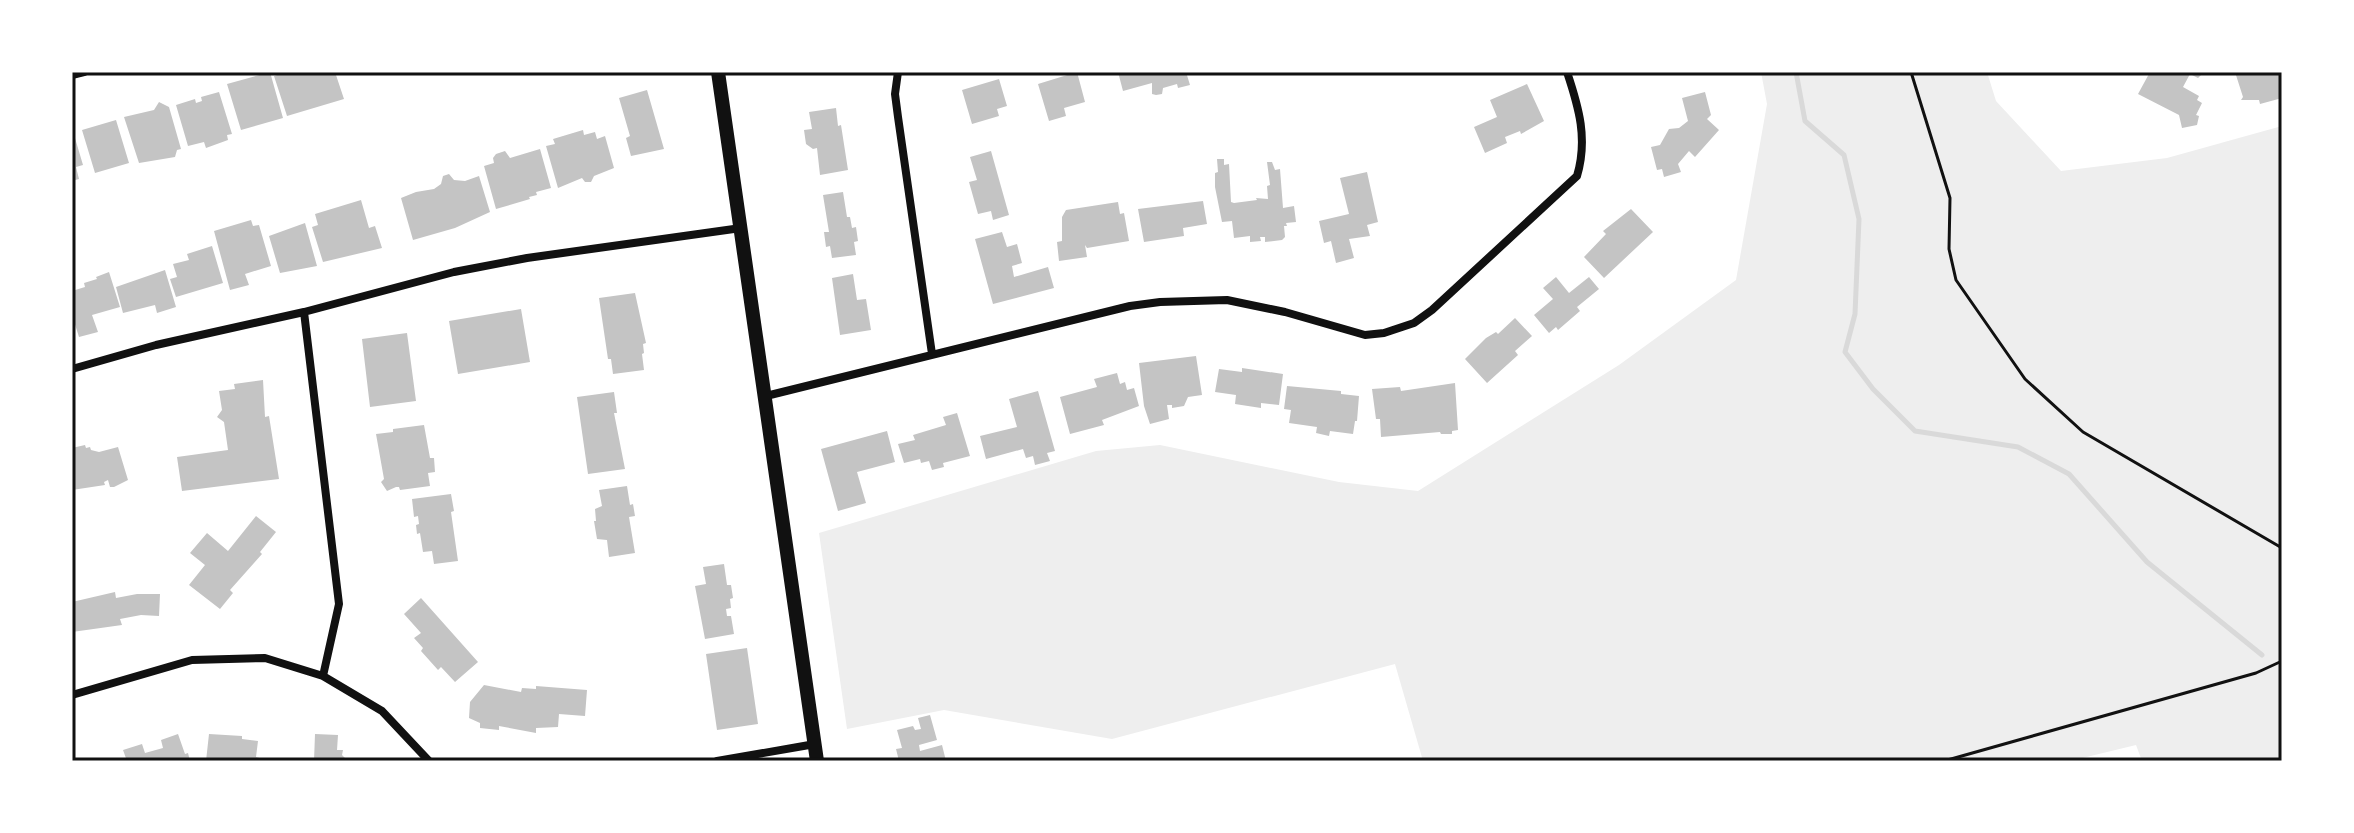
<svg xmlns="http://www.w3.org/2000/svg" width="2354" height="833" viewBox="0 0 2354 833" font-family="'Times New Roman',serif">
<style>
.green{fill:#eee}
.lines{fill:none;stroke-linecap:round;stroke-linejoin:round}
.stream{stroke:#d9d9d9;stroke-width:5}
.building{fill:#c4c4c4}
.path{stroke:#111;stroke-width:3}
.minor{stroke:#111;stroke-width:8}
.secondary{stroke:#111;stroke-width:14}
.neatline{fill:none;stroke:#111;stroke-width:3}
</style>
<rect width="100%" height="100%" fill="#fff"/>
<path class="green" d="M1761,72H1987L1996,101L2061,171L2167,158L2282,126V761H2142L2136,745L2070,761H1423L1395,664L1112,739L944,710L847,729L819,533L1096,451L1160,445L1339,482L1418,491L1619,365L1736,280L1767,104Z"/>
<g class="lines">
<path class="stream" d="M1796,72L1805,121L1844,155L1859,219L1855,314L1845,352L1873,389L1915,431L2018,447L2069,474L2147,562L2262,655"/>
</g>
<path class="building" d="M270,72L283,118L241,130L227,84Z
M287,72H335L344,99L287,116L274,76Z
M1077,72L1085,102L1064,108L1066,116L1049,121L1038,84Z
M1118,72H1186L1190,85L1178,88L1177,84L1163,88L1162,94L1156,95L1152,94V83L1123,91Z
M2150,72H2204L2198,78L2190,74L2183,87L2199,96L2197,100L2202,103L2196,115L2199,116L2197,125L2182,128L2179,115L2138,94Z
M2235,72H2282V98L2260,104L2259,100H2241L2243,97Z
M999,79L1007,106L997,109L999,116L972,124L962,90Z
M1527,84L1544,121L1521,134L1520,131L1505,137L1507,143L1485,153L1474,127L1497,117L1490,100Z
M647,90L664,149L631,156L626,138L630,136L619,98Z
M219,92L232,134L227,135L228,140L206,148L204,142L188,146L176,105L195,99L196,103L202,101L201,97Z
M1705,92L1711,115L1707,119L1719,130L1695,157L1689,151L1678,164L1681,172L1664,177L1662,169L1657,170L1651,147L1660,145L1669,129L1679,128L1688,121L1682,98Z
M159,102L169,107L181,149L177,150L175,157L139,163L124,117L154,110Z
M836,108L838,126L841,125L848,170L820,175L817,148L813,149L806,144L804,130L812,129L809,112Z
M116,120L129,163L95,173L82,130Z
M72,128L83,165L76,167L79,179L72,181Z
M583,130L584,135L595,132L597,139L605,136L614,168L594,176L591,182H585L582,178L558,188L546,146L555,144L553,139Z
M540,149L551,188L536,192L537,195L529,197L530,199L496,209L484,166L494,163L493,158L496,154L505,151L510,158Z
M991,151L1009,215L993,220L991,211L978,214L969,182L977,180L970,157Z
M1217,159H1224V165L1229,164L1231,202L1234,203L1257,200L1256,198L1268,199L1267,186L1270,185L1267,162H1272L1275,170L1280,169L1283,208L1294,206L1296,222L1286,223L1287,226H1284L1285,237L1282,240L1265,242V237H1260L1261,241L1250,242V236L1234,238L1232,221L1222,222L1215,187V173L1218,172Z
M1367,172L1378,222L1367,225L1370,236L1349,239L1354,258L1336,263L1331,241L1324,243L1319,221L1349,214L1340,178Z
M449,174L454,180L465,181L479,176L490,212L455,228L413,240L401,198L416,192L434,189L441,184L443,176Z
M843,192L847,217H850L852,228L856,227L858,241L854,242L856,255L832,258L830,246L826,247L824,232H829L823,195Z
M361,200L369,228L375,226L382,248L323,262L312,227L318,225L315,214Z
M1203,201L1207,224L1183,228L1184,236L1144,242L1138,209Z
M1118,202L1120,214L1124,213L1129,241L1087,248L1085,245L1087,257L1059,261L1057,242L1062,241V217L1066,210Z
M1631,209L1653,232L1604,278L1584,257L1606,234L1603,231Z
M251,220L253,226L259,225L271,266L245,274L249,285L230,290L214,231Z
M305,223L317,266L280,273L269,236Z
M1002,232L1007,247L1017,244L1022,263L1012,266L1014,277L1048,267L1054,288L993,304L975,239Z
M212,246L223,283L176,297L170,279L177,277L173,264L189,260L187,254Z
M165,270L176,307L157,313L155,305L123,313L116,287Z
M109,272L120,307L92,315L98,332L79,337L72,315V291L85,287L84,283L97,279L96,277Z
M853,274L857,300L866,299L871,330L840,335L832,278Z
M1556,277L1569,293L1589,277L1599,289L1577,307L1580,311L1558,330L1556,327L1549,333L1534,315L1553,299L1543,288Z
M635,293L646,343L643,344L644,353L642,354L644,370L613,374L611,359H608L599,298Z
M521,309L530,362L458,374L449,321Z
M1515,318L1532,336L1515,351L1518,355L1487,383L1465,359L1486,338L1496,332L1498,334Z
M407,333L416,401L370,407L362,339Z
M1196,356L1202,395L1188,397L1184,406L1172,408V405H1167L1169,419L1150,424L1144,406L1139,363Z
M1242,368L1283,374L1279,405L1261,403V408L1235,404L1236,395L1215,392L1219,369L1242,372Z
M1117,373L1120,384L1125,382L1127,390L1134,388L1139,406L1102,420L1104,425L1070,434L1060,397L1097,387L1094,379Z
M263,380L265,417L269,416L279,479L182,491L177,457L228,450L224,422L217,417L222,410L219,391L235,389L234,384Z
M1455,383L1458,430L1452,431V434H1441L1440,432L1381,437L1380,419H1376L1372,389L1400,387L1401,391Z
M1287,386L1341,391V394L1359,396L1357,421H1355L1353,434L1330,431L1329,436L1316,433L1317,427L1289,423L1291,410L1284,409Z
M1038,391L1055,451L1047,453L1050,461L1035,465L1033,456L1026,458L1023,449L986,459L980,436L1017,427L1009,399Z
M614,392L617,413H614L625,469L588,474L577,397Z
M957,413L970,456L943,463L944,467L932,470L929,461L921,463L920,459L904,463L898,444L915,440L913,435L946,425L943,417Z
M424,425L430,458H434L435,472L428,473L430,486L400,490L399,487H396L387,491L381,482L384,479L376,434L393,432V429Z
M887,431L895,462L857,472L866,503L838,511L821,449Z
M85,445L86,448L90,447L91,450L99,452L118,447L128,480L114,487H110L108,480L104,482L105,485L72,490V448Z
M627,486L630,505L633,504L635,516L629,517L635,553L609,557L607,540L597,539L594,521H596L595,509L602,506L599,490Z
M451,494L454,511L451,512L458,561L434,564L432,551L423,552L420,533L417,534L416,525L419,524L418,516L414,517L412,499Z
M256,516L276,532L260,552L262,554L230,590L233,593L220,609L189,585L205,565L190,553L207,533L228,551Z
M724,564L727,585H731L733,598L730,599L731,608L726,609L727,616H731L734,634L705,639L695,586L706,584L703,567Z
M115,592L116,598L137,594H160L159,616L141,615L120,619L122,625L72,632V602Z
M421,598L478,662L455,682L441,667L438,670L421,651L423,648L414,638L421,633L404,614Z
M747,648L758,724L717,730L706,654Z
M484,685L521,692L522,688L536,689V686L587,690L585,716L559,714L558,727L536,728V733L499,726V730L480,728V723L469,718L470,702Z
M930,715L937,740L919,745L920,751L942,745L946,761H899L896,749L902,748L897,730L913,726L915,730L921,729L918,718Z
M178,734L185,754L188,753L190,761H127L123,750L142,744L145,753L163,748L161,740Z
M209,734L242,736V739L258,741L256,757L270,761H206Z
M315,734L338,735L337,750H343L342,755L348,761H314Z"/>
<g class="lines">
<path class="path" d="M1911,72L1950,198L1949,249L1956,280L2025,379L2083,432L2282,548
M1944,761L2256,673L2282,661"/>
<path class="minor" d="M898,72L895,94L898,117L932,354
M72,75L84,72
M304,312L339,604L323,676
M72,369L156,345L304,312L454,272L527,258L741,228
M766,396L1130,306L1160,302L1227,300L1285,312L1365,335L1384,333L1414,323L1432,310L1577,176C1588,139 1579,108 1567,72
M72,695L192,660L265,658L323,676L382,711L429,761
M717,761L815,744"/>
<path class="secondary" d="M718,72L817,761"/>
</g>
<rect width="2354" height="833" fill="none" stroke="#ffffff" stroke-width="148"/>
<rect x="74" y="74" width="2206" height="685" class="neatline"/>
</svg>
